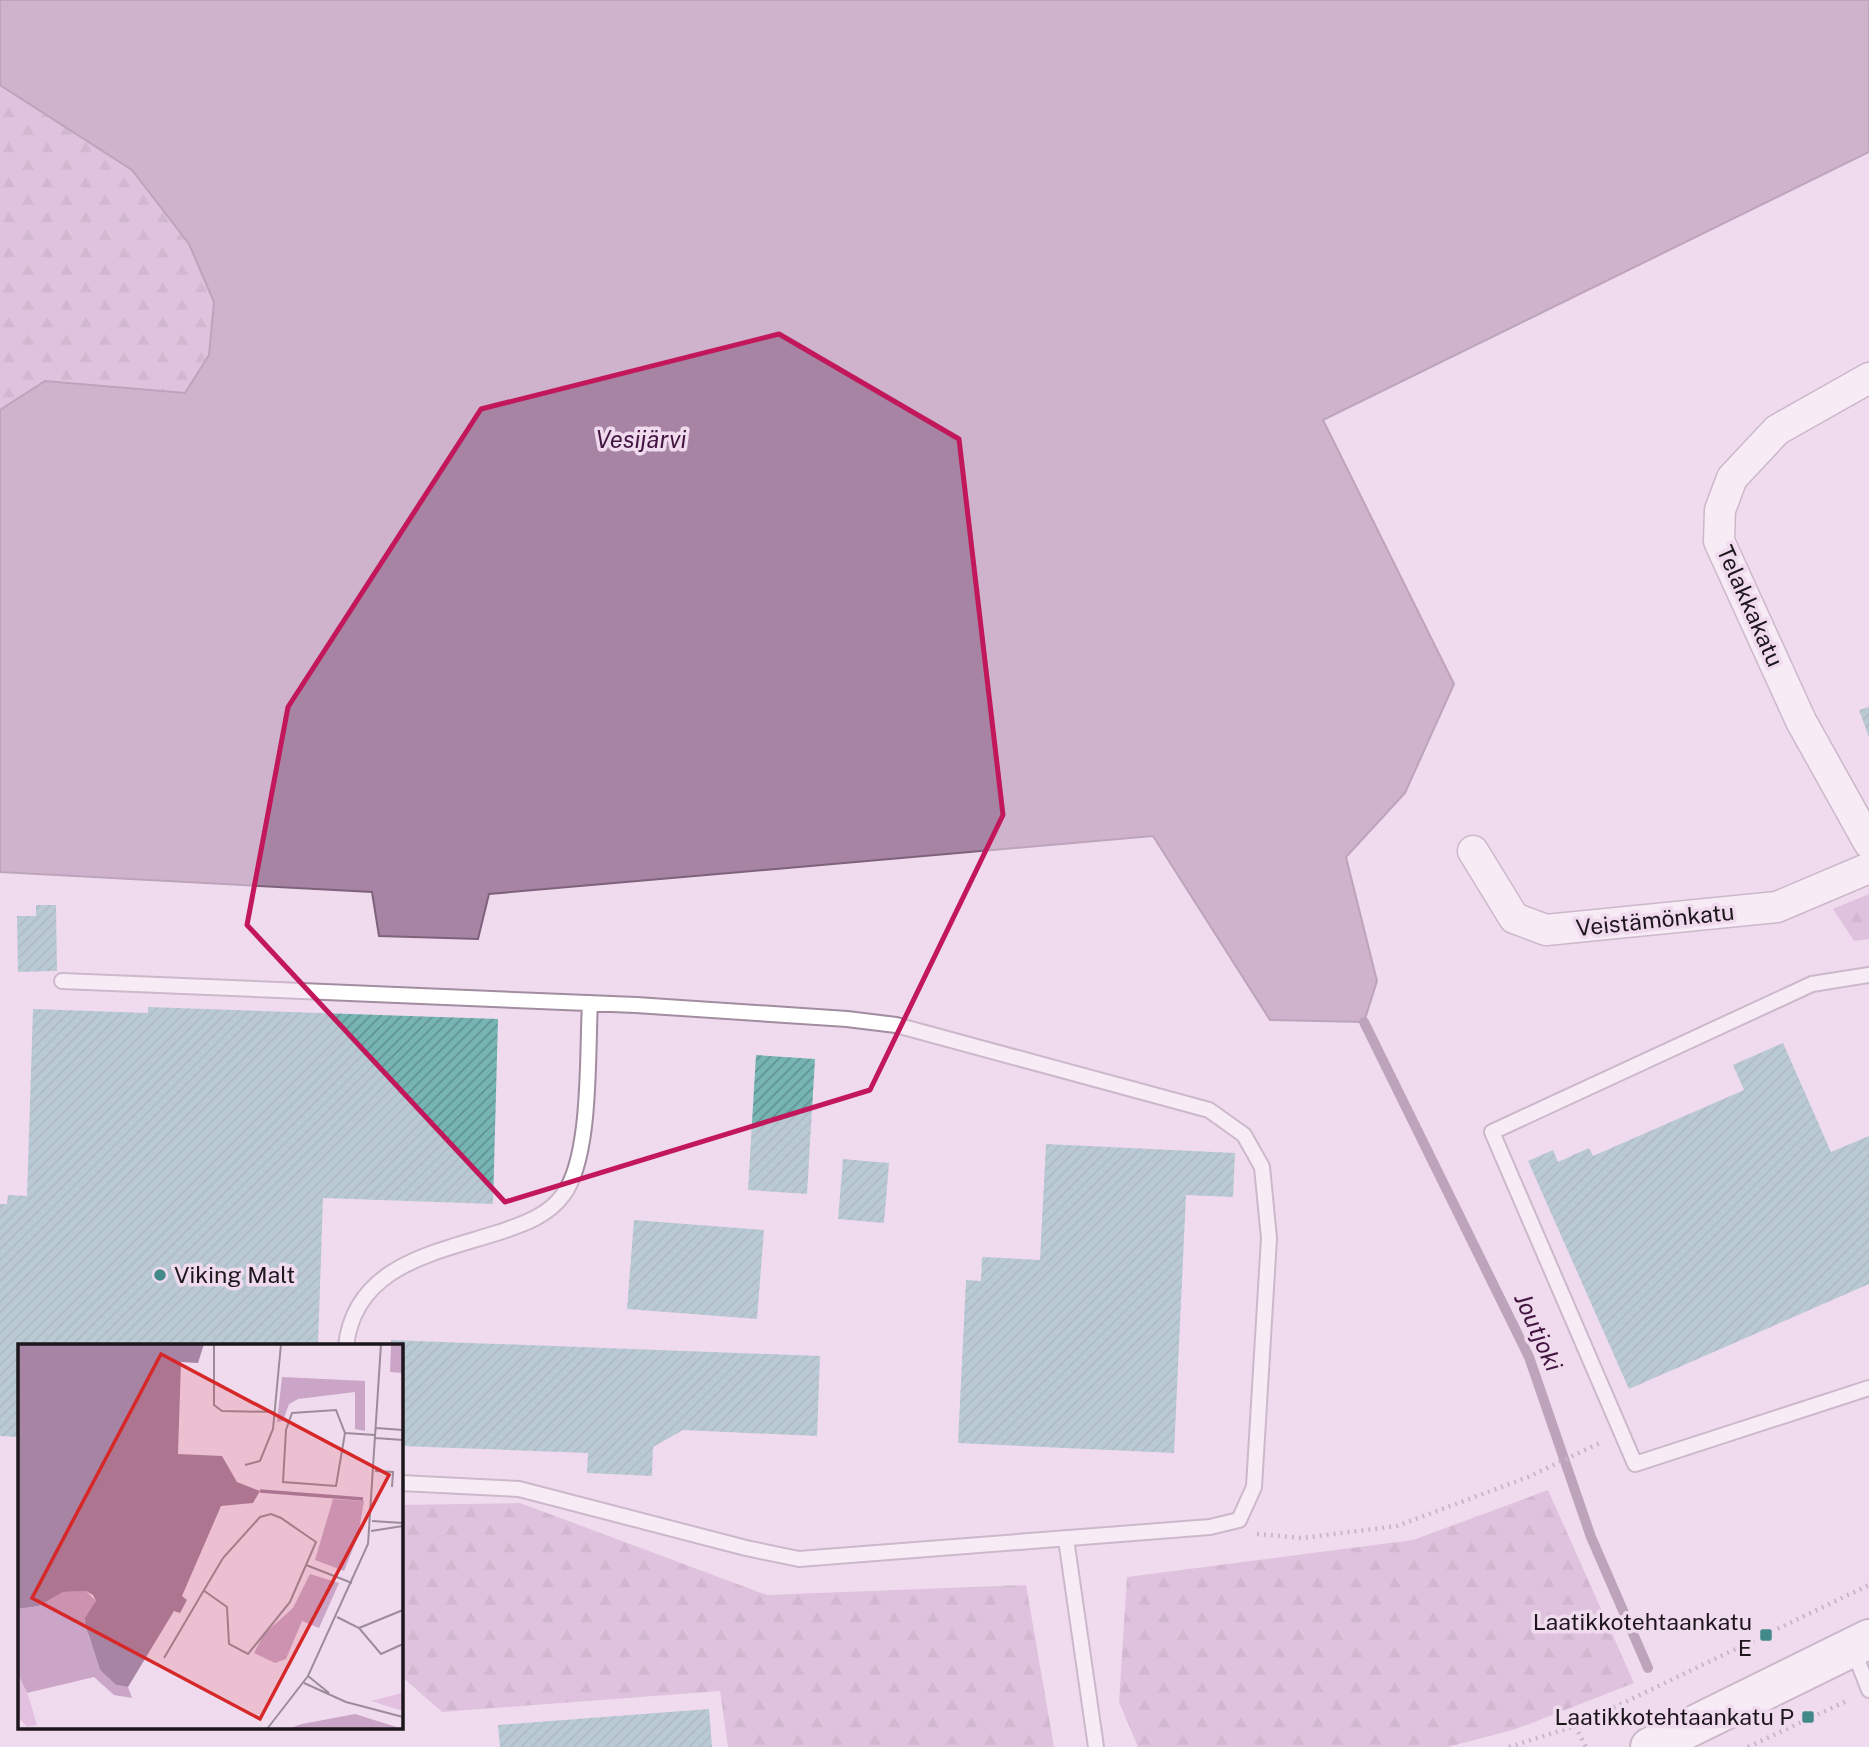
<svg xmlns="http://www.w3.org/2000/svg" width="1869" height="1747" viewBox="0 0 1869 1747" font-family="'Public Sans',sans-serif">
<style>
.forest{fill:url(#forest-firs)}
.water{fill:#a783a4;stroke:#7e627b;stroke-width:2}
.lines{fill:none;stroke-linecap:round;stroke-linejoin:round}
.stream{stroke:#7e627b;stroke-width:10}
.building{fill:url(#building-hatch)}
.lane-casing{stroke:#a18d9f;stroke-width:18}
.street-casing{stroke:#a18d9f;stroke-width:33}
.secondary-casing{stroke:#a18d9f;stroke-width:42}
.path{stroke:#9a8b99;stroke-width:4.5;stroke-dasharray:2 5;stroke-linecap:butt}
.lane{stroke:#fff;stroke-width:14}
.street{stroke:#fff;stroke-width:30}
.secondary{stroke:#fff;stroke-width:38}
.marked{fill:none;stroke:#c2185b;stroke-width:5;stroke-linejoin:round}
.poi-dot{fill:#428a89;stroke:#f0dbee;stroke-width:2.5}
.labels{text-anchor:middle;stroke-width:7;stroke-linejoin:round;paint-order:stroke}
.street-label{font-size:23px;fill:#1d161c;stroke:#f0dbee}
.poi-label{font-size:23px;fill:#1d161c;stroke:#f0dbee;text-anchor:end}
.water-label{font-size:24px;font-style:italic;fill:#421440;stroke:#f0dbee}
.inset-river{fill:none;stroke:#a783a4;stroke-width:3.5}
.inset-road{fill:none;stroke:#9c8c9a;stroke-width:2}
.view{fill:#d62828;fill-opacity:0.15;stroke:#d62828;stroke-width:3.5}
.inset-edge{fill:none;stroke:#1d161c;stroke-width:3.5}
</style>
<defs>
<pattern id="forest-firs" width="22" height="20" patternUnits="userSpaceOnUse" patternTransform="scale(1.75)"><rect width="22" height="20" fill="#caa5c7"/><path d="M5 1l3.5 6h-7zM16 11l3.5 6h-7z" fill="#ad8daa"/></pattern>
<pattern id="building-hatch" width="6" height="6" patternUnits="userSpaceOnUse" patternTransform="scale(1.75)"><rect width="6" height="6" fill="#77b5b4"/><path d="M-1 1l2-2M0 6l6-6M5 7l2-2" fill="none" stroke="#619292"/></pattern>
</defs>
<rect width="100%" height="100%" fill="#f0dbee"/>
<path class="forest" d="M0,85L132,170L189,244L214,302L209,355L185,393L45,381L0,410Z
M1869,894V939L1854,941L1833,909Z
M1548,1490L1634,1683L1516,1729L1448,1747H1138L1119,1702L1127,1577L1413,1540Z
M520,1503L767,1595L1026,1585L1054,1747H728L720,1691L442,1712L401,1676V1505Z"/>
<path class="water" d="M0,0H1869V152L1323,420L1454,684L1405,793L1346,857L1377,981L1364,1022L1270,1020L1153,836L489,894L478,939L379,936L372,892L0,872V410L45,381L185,393L209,355L214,302L189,244L132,170L0,85Z"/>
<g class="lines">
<path class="stream" d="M1364,1022L1529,1357L1591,1537L1648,1668"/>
</g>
<path class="building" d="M1869,707V737L1859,710Z
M36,905H56L57,971L18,972L17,916H36Z
M148,1007L498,1019L493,1204L323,1198L318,1346H19V1437L0,1436V1204H7L8,1195L27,1196L33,1009L148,1013Z
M1783,1043L1831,1152L1869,1136V1284L1629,1389L1528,1161L1553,1150L1558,1162L1589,1148L1593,1156L1744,1090L1733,1065Z
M756,1055L815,1059L807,1194L748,1190Z
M1046,1144L1235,1153L1233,1197L1186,1195L1174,1453L958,1443L966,1280L981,1281L982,1257L1040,1260Z
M843,1159L889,1163L884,1223L838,1219Z
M634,1220L764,1230L757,1319L627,1309Z
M391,1340L820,1356L817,1436L683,1430L653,1447L652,1476L587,1473L588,1453L401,1446V1346H391Z
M709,1709L712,1747H500L498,1725Z"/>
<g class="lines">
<g class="lane-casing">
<path id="lane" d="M1869,975L1812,984L1492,1132L1635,1464L1869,1388
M62,981L636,1005L847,1019L896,1025L1209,1110L1244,1135L1262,1167L1269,1238L1254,1487L1239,1520L1210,1527L799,1559L746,1548L519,1489L401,1483
M346,1346C355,1265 435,1253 500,1232C523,1224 548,1216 563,1195C592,1157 587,1052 590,1003
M1066,1539L1096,1747
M1853,1649L1869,1690"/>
</g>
<g class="street-casing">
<path id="street" d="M1869,378L1777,430L1732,478L1720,510L1719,541L1801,721L1869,843
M1473,851L1514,918L1546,930L1777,907L1869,868"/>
</g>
<g class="secondary-casing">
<path id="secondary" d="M1650,1747L1869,1639"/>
</g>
<path class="path" d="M1257,1534L1302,1538L1397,1526L1528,1477L1602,1442
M1575,1726L1586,1747
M1509,1747L1575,1726L1869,1585
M1748,1747L1849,1700"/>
<use href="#lane" class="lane"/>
<use href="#street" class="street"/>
<use href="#secondary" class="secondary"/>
</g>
<path d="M0 0H1869V1747H0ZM779,334L959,439L1003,815L870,1090L505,1202L247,925L288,707L481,409Z" fill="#f0dbee" fill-opacity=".55" fill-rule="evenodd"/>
<path class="marked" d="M779,334L959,439L1003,815L870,1090L505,1202L247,925L288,707L481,409Z"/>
<g class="poi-dot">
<circle cx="160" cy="1275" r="7"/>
<rect x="1759" y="1628" width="14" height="14" rx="3.5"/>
<rect x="1801" y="1710" width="14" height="14" rx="3.5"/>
</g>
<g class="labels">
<g class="street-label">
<text transform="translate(1750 606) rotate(66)" y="8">Telakkakatu</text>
<text transform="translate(1655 920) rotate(-6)" y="8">Veistämönkatu</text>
</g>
<g class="poi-label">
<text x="174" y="1283" text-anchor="start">Viking Malt</text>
<text x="1752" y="1630">Laatikkotehtaankatu<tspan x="1752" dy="26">E</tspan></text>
<text x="1794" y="1725">Laatikkotehtaankatu P</text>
</g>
<g class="water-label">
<text x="641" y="448">Vesijärvi</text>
<text transform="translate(1538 1332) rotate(66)" y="8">Joutjoki</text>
</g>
</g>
<g transform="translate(18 1344)">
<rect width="385" height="385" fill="#f0dbee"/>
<path d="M0,330L11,354L19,381L9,383L0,373ZM385,348V367L353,357L380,350Z" fill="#e3bfe0"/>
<path d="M373,0H385V29L372,28ZM264,33L347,37V87L337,85V48L280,55L271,60L265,77L259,78ZM315,155L346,157L340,192L326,227L297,216ZM292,230L321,239L301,284L284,277L268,315L257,319L236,309L246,290L275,264ZM68,247L78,257L70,290L82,326L98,341L110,343L114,354L96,351L76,333L9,349L0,330V265L21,262L45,248ZM337,370L385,385H269L284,380Z" fill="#caa5c7"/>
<path d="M0,0H186L180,19L163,18L160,110L204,112L219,138L242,147L235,159L203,162L164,252L169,256L162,269L156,267L110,343L98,341L82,326L68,283L67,274L78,257L75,251L68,247L45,248L21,262L0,265Z" fill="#a783a4"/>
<path class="inset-river" d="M242,147L345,155"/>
<path class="inset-road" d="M196,0V61L204,67L257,68M358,84L385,86M327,89L318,142L265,138L268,86L274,69L318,66L327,89L357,91M357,94L385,96M227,121L242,117L255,85L263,0M357,127L375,128L374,143M354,177L385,179M353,187L385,182M288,221L334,239M319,273L341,284L363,310L385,300M341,284L385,266M146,314L189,241L205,214L242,173L253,170L263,174L298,198L272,258L230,310L211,300L209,263L185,246M290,332L311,349M286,339L328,358L385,373M249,385L290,332L350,200L363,0"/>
<path class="view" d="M143,10L371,131L242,375L14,254Z"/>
<rect width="385" height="385" class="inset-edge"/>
</g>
</svg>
